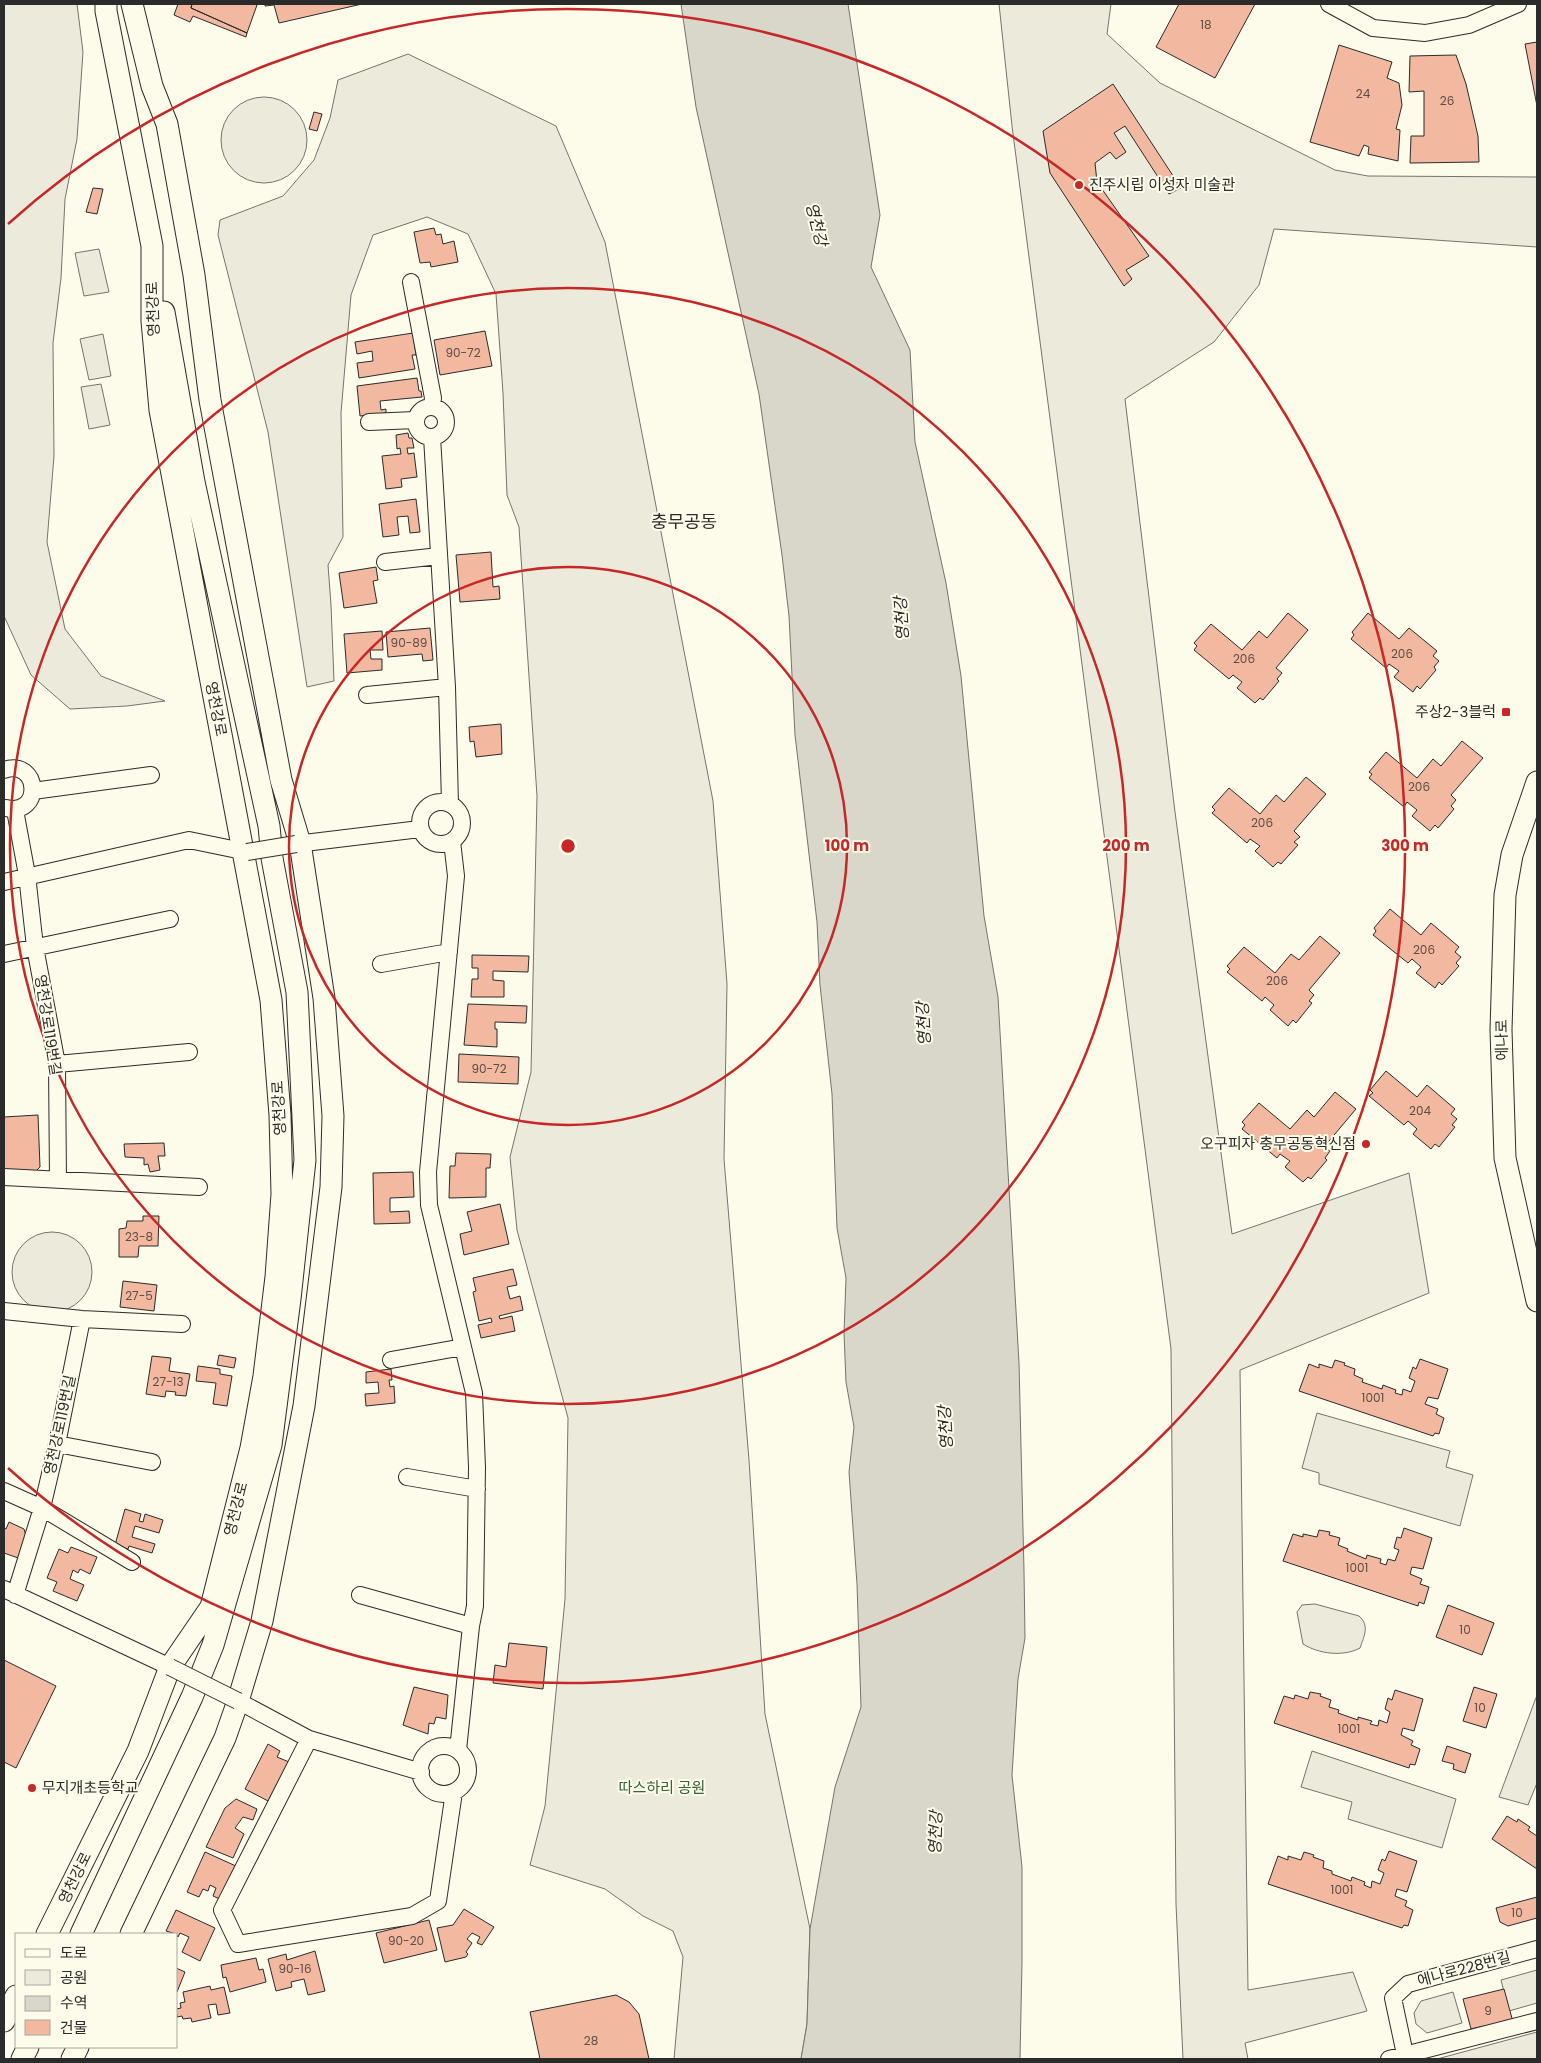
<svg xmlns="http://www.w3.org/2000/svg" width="1541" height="2063" viewBox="0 0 1541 2063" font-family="Poppins,'Noto Sans KR',sans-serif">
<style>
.green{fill:#ecebdb;stroke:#74746e}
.parking{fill:#eceadb;stroke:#74746e}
.water{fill:#d8d7c9;stroke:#74746e}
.building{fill:#f2b8a0;stroke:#2b2b2b}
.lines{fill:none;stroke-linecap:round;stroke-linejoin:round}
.minor-casing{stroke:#2b2b2b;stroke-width:18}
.tertiary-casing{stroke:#2b2b2b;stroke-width:23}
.minor{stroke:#fdfbea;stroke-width:16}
.tertiary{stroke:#fdfbea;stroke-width:21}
.minor-bridge-casing{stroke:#2b2b2b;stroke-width:18;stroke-linecap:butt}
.minor-bridge{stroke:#fdfbea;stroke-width:16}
.ring{fill:none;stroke:#c62828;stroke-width:2.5}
.poi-dot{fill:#c62828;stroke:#fdfbea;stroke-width:2}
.labels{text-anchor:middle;stroke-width:4;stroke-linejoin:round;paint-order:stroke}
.number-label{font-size:12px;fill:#5d4e48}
.poi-label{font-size:15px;fill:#2b2b2b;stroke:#fdfbea;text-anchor:start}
.street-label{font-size:15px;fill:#2b2b2b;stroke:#fdfbea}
.park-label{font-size:15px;fill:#34623c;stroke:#fdfbea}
.water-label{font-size:16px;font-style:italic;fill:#2b2b2b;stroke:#fdfbea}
.quarter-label{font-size:18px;fill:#2b2b2b;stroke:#fdfbea}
.centre{fill:#c62828;stroke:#fdfbea;stroke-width:2.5}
.ring-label{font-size:15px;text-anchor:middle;font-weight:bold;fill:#c62828;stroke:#fdfbea;stroke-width:4;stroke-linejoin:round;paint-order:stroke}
</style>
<rect width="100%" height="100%" fill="#fdfbea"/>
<path class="green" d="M4,4H77L83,52L77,139L65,199L61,278L53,343L54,456L47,542L65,629L101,676L165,701L127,706L70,709L31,675L4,616Z
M999,4H1111L1107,34L1160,83L1335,170L1368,176L1537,177V247L1274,229L1259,285L1214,342L1125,399L1175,812L1232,1234L1409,1173L1429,1293L1240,1370L1248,1990L1353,1972L1367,2011L1245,2043L1248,2059H1183L1176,1904L1171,1349L1012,126Z
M408,54L556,126L605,242L713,801L727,984L724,1159L749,1460L765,1714L810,1929L807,2024L801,2059H674L683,1957L673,1931L643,1916L605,1889L530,1865L545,1806L565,1599L568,1418L517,1230L510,1157L531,1072L537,796L519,527L507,495L503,393L496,294L468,234L427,217L373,235L351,295L341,413L343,537L328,565L331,605L334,681L307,687L268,432L218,235L220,220L283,196L314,160L330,118L338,80Z
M221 140a43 43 0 1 1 86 0a43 43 0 1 1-86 0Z
M99,249L109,292L84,296L75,253Z
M103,334L111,376L89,380L80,339Z
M101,384L110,425L89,429L81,387Z
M12 1272a40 40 0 1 1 80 0a40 40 0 1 1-80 0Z
M1315,1604L1359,1616C1370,1626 1364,1636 1360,1648C1343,1657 1319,1654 1303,1644L1297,1612L1302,1605Z
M1537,1970V2003L1509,2011L1501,1980Z
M1453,1992L1462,2023L1427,2033L1416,2024L1414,2013L1421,2001Z
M1537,2032V2059H1437Z"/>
<path class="parking" d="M1317,1413L1450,1451L1446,1467L1473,1475L1460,1526L1319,1484V1473L1302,1468Z
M1537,1695V1783L1528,1805L1499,1797Z
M1312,1751L1456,1799L1442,1848L1348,1819L1352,1802L1301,1787Z"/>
<path class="water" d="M681,4H848L880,215L871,267L910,350L915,442L946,583L961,676L984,916L998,997L1019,1363L1024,1571L1025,1638L1018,1679L1012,1775L1022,1867V1962L1020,2059H801L807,2024L810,1929L835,1787L861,1707L857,1584L849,1472L854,1427L846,1382L844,1333L846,1278L837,1228L832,1094L820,985L817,922L795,735L789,616L782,555L759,394L696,107Z"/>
<path class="building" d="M178,4H192L191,8L247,33L246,37L193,16L190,22L174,15Z
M192,4H254L257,5L247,33L191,8Z
M265,4H362L279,23L274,5L265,6Z
M1179,4H1255L1215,78L1156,47Z
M1537,42V106L1525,44Z
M1339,45L1392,62L1387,78L1399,83L1402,105L1396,129L1400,130L1398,161L1368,154L1369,147L1364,145L1359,156L1310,142Z
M1456,55L1466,84L1478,136L1479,162L1410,163L1411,136H1424V91L1409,92L1410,56Z
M1113,84L1181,188L1169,194L1125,126L1114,133L1126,152L1116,159L1110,152L1095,163L1097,182L1149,256L1126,270L1132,279L1124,286L1050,173L1043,131Z
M314,112L322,114L317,131L309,129Z
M93,188L103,189L97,214L86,212Z
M434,228L436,235L441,234L443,244L454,241L458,262L431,267L430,262L420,263L414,232Z
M485,331L492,366L440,375L434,340Z
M413,333L416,355H412L415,369L359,378L357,363L373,361L372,351L357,354L355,342Z
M417,378L419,391H421L422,397L380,401L381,410L386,409V413L360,416L357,386Z
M408,433L409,438H412L414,448H407L408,454L414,453L417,477L401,479L402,487L386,489L382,456L401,454L400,448L397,449L396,435Z
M416,499L420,532L410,533L408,516L397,517L399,535L383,537L379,504Z
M491,552L493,587L499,586L500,599L460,602L456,555Z
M376,567L378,580L373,581L377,603L344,608L339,573Z
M1288,613L1308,630L1276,668L1282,673L1277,679L1279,681L1263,700L1260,698L1255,703L1237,688L1242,682L1233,675L1229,679L1194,650L1197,646L1194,643L1211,624L1242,650L1259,631L1267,638Z
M1368,613L1399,639L1409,628L1437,651L1433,656L1439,661L1434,667L1436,670L1420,689L1417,686L1413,692L1394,677L1399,671L1389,664L1386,668L1351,639L1354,635L1352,632Z
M430,628L433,660L423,661L422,654L388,657L386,632Z
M382,631L383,650H370L371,659H382V670L347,673L344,634Z
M501,724L502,754L476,757L474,741L470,742L469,727Z
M1462,741L1483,758L1451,795L1456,800L1451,806L1454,809L1438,828L1435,825L1430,831L1412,816L1417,810L1407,802L1404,807L1369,778L1372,774L1369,772L1386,752L1417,778L1433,759L1441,766Z
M1306,777L1326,794L1294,831L1300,837L1294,842L1298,845L1281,864L1278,862L1273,867L1255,851L1260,846L1250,839L1247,843L1212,813L1215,810L1212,807L1229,788L1260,814L1276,795L1284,802Z
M1390,909L1421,935L1431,923L1459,947L1455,952L1461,957L1456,963L1459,966L1442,985L1439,982L1435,988L1416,973L1421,967L1412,959L1408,963L1373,935L1376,931L1374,928Z
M1320,936L1340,953L1309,990L1314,995L1309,1001L1312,1003L1296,1023L1293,1020L1288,1026L1270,1010L1274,1005L1265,997L1262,1001L1227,972L1230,969L1227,966L1244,947L1275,973L1291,954L1299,960Z
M472,955L529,956L528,972L493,971V980L504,981V997H471L472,979H478V968H472Z
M468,1004L527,1006L526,1023L495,1022V1029H497V1047L464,1045Z
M459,1054L519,1057L518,1084L458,1082Z
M1386,1071L1417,1097L1427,1085L1455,1109L1451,1114L1457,1119L1452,1125L1455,1127L1439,1147L1435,1144L1431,1149L1413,1134L1417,1129L1408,1121L1404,1125L1369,1096L1373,1093L1370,1090Z
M1335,1092L1356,1109L1324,1147L1330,1151L1325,1158L1327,1160L1311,1179L1308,1177L1303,1182L1285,1167L1290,1161L1280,1154L1277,1158L1242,1129L1245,1125L1242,1122L1259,1103L1290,1129L1307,1110L1314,1117Z
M38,1115L40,1167L30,1177L4,1176V1117Z
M164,1143L165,1156H158L160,1170L150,1172L148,1164L144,1165V1158L125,1157L124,1144Z
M456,1153L491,1154L490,1168H486V1197L449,1198L450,1166H455Z
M413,1172L414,1197L390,1198V1212L409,1211L410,1223L374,1224L373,1173Z
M500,1204L509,1244L464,1255L460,1234L472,1231L467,1212Z
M143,1216H159L158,1246H139L138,1257H119V1229L126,1228L127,1221H143Z
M513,1269L517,1285L507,1287L510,1299L520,1296L523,1310L499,1316L500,1319L512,1316L515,1331L481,1338L478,1325L492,1322L491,1318L479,1321L473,1292L476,1291L473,1278Z
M123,1281L157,1285L154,1311L120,1307Z
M219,1355L236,1358L234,1368L217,1365Z
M152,1356L171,1358L169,1371L190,1374L186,1396L175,1395L176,1392L166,1391L165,1397L146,1394Z
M1420,1359L1448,1369L1438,1399L1428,1397L1425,1404L1438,1409L1436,1414L1444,1418L1439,1434L1435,1433L1433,1436L1299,1391L1309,1364L1319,1368V1364L1332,1368L1335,1360L1345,1363L1344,1365L1355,1369L1354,1375L1363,1379L1362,1382L1382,1389L1383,1385L1396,1390L1395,1393L1402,1395L1403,1389L1411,1392L1415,1381L1409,1378L1413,1367L1416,1369Z
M198,1366L220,1369V1374L232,1376L227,1406L213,1404L216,1383L196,1381Z
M391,1369L392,1380H389L390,1387L394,1386L395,1403L366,1406L365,1394L379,1393L378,1382L366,1383V1372Z
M125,1509L141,1514L139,1521L143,1522L145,1514L163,1520L159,1533L135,1526L132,1537L155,1544L152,1553L129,1546L128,1549L115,1545Z
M9,1522L24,1529L28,1542L21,1559L4,1553V1528L6,1529Z
M1404,1528L1432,1538L1423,1569L1412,1567L1410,1574L1422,1579L1420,1584L1429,1587L1424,1604L1419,1602L1418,1606L1283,1561L1293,1534L1303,1537V1534L1317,1537L1319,1530L1330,1532L1329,1535L1340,1538L1338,1545L1348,1549L1347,1551L1366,1559L1367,1555L1381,1559L1380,1563L1386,1565L1388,1559L1395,1561L1399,1550L1394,1548L1397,1537L1401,1538Z
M71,1547L97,1557L90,1574L80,1569L78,1573L73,1570L70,1579L84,1585L77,1601L53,1591L57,1582L47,1578L59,1549L68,1553Z
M1448,1605L1494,1623L1482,1655L1436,1637Z
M509,1643L547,1647L543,1689L493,1683L495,1665L506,1667Z
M4,1660L56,1686L16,1768L4,1762Z
M414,1687L448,1695L446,1719L436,1717L434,1724L429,1723L428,1734L403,1725Z
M1474,1687L1497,1694L1486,1728L1463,1721Z
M1395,1690L1423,1699L1414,1731L1403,1728L1401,1735L1413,1741L1411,1745L1420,1749L1415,1765L1410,1764L1409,1768L1274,1723L1284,1696L1294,1699L1295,1695L1308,1699L1310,1692L1321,1694L1320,1696L1331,1700L1329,1707L1339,1710L1338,1713L1358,1720V1717L1372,1721L1370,1724L1378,1726L1379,1720L1387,1723L1390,1712L1385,1709L1388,1698L1392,1700Z
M268,1744L280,1751L277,1757L289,1762L270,1802L245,1789Z
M1447,1746L1471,1754L1465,1773L1453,1769L1454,1764L1442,1761Z
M236,1799L257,1809L253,1820L243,1817L235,1828L244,1834L233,1858L206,1847L225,1808Z
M1507,1816L1517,1822L1518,1819L1530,1827L1528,1830L1537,1836V1869L1492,1839Z
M1389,1851L1417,1861L1407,1892L1397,1889L1395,1896L1407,1901L1405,1906L1413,1910L1408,1926L1404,1925L1402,1928L1268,1884L1278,1856L1288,1860V1856L1301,1860L1304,1852L1314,1855L1313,1857L1324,1861L1323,1868L1332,1871V1874L1351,1881L1352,1877L1365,1882L1364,1885L1371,1888L1372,1881L1380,1884L1384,1873L1378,1870L1382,1859L1385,1861Z
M205,1852L238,1867L222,1900L213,1896L216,1888L210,1885L208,1891L203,1889L199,1897L187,1892Z
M1537,1897V1918L1508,1926L1500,1922L1496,1908Z
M464,1909L494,1927L482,1945L477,1943L480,1937L472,1933L467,1939L472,1943L466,1952L468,1954L466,1957L445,1962L437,1928L453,1925Z
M176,1910L215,1928L200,1961L182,1952L189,1937L180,1933L178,1937L176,1934L166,1931Z
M429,1920L437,1950L384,1963L376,1933Z
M315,1951L325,1991L308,1995L304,1979L291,1982L292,1987L276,1991L268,1959L286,1954L287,1960Z
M256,1958L259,1970L263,1969L266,1982L230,1992L226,1977L223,1978L221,1965Z
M176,1968L185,1972L177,1992H176Z
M210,1986L211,1990L224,1987L230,2013L218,2015L216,2004L208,2005L211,2018L192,2022L191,2018L183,2019L182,2016L177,2017L176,2009L181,2008L180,2003L185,2002L183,1992Z
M1504,1989L1513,2022L1485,2029L1484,2026L1471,2029L1463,1999Z
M616,1995L629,2002L639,2014L649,2059H540L530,2012Z"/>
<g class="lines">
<g class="minor-casing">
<path id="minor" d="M1329,4L1373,28L1425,33L1469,25L1518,4
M411,282L433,398L432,406
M416 422a15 15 0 1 1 30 0a15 15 0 1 1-30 0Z
M369,422L415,420
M432,437L447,687L450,804
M385,562L439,556
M367,695L447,687
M4,770C40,758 43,817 6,808
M33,791L151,775
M420 823a21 21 0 1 1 42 0a21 21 0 1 1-42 0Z
M15,810L27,875L35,947L57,1064L58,1180
M452,841L456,876L428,1172L429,1205L474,1393L477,1467L475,1606L471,1626L458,1750
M296,844L420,829
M4,882L189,840L247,852
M4,954L170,919
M381,964L449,952
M57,1064L189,1052
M4,1177L199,1187
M4,1311L82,1319L182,1324
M391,1360L463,1347
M57,1444L152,1462
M407,1477L477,1489
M4,1491L42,1508L132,1562
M4,1589L170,1667
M15,1595L42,1508L57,1444L82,1319
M360,1595L471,1626
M238,1701L309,1739L421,1772
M309,1739L222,1910L238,1944L412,1916L438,1901L454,1792
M420 1770a24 24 0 1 1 48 0a24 24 0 1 1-48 0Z
M1389,2059L1537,2021
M1406,2059L1393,1998L1408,1984L1537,1949"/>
</g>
<g class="tertiary-casing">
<path id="tertiary" d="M1537,782L1512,855L1505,895L1501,1030L1505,1158L1537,1301
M47,1934L138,1751L170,1667L211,1607L251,1448L264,1376L276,1277L282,1194L280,1115L271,1000L160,410L152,321V246L106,11V4
M81,1934L192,1697L213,1645L271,1445L290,1299L305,1160L297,992L272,858L269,826L194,482L164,312
M131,1934L225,1738L238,1701L262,1621L304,1406L331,1187L333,1116L324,998L300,843L281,780L210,400L194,275L167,124L152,86L132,4
M4,2021L16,1996
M22,2059L28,2047
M72,2059L78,2047"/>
</g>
<use href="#minor" class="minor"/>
<use href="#tertiary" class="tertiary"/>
<g class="minor-bridge-casing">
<path id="minor-bridge" d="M247,852L296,844
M170,1667L238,1701"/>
</g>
<use href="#minor-bridge" class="minor-bridge"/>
</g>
<g class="ring">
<circle cx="568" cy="846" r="279"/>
<circle cx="568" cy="846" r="558"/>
<path d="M8 224A837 837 0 1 1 8 1468"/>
</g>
<g class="poi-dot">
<circle cx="1079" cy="185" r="5"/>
<rect x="1501" y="707" width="10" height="10" rx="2.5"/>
<circle cx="1366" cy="1144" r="5"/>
<circle cx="32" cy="1788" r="5"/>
</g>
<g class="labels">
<g class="number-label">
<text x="1206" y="29">18</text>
<text x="1363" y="98">24</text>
<text x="1447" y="105">26</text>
<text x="463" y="357">90-72</text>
<text x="409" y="647">90-89</text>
<text x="1402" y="658">206</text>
<text x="1244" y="663">206</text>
<text x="1419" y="791">206</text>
<text x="1262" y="827">206</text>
<text x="1424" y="954">206</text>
<text x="1277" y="985">206</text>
<text x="489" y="1073">90-72</text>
<text x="1420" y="1115">204</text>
<text x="139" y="1241">23-8</text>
<text x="139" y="1300">27-5</text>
<text x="168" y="1386">27-13</text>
<text x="1373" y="1402">1001</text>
<text x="1357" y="1572">1001</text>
<text x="1465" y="1634">10</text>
<text x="1480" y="1712">10</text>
<text x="1349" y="1733">1001</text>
<text x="1342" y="1894">1001</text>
<text x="1517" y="1917">10</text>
<text x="406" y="1945">90-20</text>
<text x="295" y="1973">90-16</text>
<text x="1488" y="2015">9</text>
<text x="591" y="2045">28</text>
</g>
<g class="poi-label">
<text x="1089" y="190">진주시립 이성자 미술관</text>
<text x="1496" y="717" text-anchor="end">주상2-3블럭</text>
<text x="1356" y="1149" text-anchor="end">오구피자 충무공동혁신점</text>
<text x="42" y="1793">무지개초등학교</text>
</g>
<g class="street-label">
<text transform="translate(153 309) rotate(-92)" y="5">영천강로</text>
<text transform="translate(216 709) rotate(79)" y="5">영천강로</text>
<text transform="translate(48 1025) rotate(81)" y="5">영천강로119번길</text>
<text transform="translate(1502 1040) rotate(-91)" y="5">에나로</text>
<text transform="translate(279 1108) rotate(-93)" y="5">영천강로</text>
<text transform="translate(60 1425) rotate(-78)" y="5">영천강로119번길</text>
<text transform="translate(236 1509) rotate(-76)" y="5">영천강로</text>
<text transform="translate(75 1878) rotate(-64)" y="5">영천강로</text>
<text transform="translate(1464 1969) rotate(-15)" y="5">에나로228번길</text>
</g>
<g class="park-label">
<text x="662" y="1793">따스하리 공원</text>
</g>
<g class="water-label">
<text transform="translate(817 224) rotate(76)" y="6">영천강</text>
<text transform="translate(901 619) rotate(-93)" y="6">영천강</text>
<text transform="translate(923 1024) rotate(-93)" y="6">영천강</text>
<text transform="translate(945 1428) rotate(-93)" y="6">영천강</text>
<text transform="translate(935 1833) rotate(-88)" y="6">영천강</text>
</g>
<g class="quarter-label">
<text x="684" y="528">충무공동</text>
</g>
</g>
<circle cx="568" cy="846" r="8" class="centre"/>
<g class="ring-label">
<text x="847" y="851">100 m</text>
<text x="1126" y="851">200 m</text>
<text x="1405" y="851">300 m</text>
</g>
<rect width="1541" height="2063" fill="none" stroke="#2b2b2b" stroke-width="10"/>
<rect x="15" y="1933" width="162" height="115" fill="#fdfbea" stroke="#a9a89e"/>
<rect x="25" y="1949" width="25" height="8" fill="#fdfbea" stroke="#a9a89e"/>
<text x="60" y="1958" font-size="15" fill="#2b2b2b">도로</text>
<rect x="25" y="1970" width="25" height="15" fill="#ecebdb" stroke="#a9a89e"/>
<text x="60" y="1983" font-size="15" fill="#2b2b2b">공원</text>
<rect x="25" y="1996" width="25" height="15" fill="#d8d7c9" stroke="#a9a89e"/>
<text x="60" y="2008" font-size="15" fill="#2b2b2b">수역</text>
<rect x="25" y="2020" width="25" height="15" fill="#f2b8a0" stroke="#a9a89e"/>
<text x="60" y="2033" font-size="15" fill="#2b2b2b">건물</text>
</svg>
